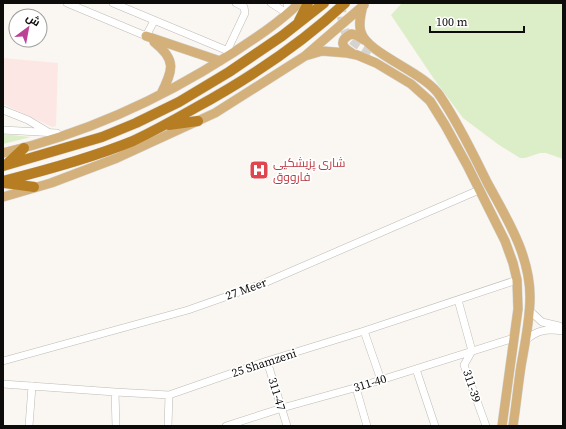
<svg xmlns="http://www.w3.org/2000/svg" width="566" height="429" viewBox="0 0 566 429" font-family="'Source Serif 4',Cairo,serif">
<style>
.education{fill:#fde7e4}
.green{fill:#dceec7}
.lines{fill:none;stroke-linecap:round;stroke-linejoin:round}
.major-tunnel{stroke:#d6d3ce;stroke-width:9;stroke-dasharray:9 4.5;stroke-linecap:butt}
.minor-casing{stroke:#bebbb5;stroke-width:8}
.major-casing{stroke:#d3d3d3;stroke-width:10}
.highway-casing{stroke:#d3d3d3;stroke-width:11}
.minor{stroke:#fff;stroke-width:7}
.major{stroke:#d4b17b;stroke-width:9}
.highway{stroke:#b77d23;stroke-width:10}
.labels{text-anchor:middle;stroke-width:3.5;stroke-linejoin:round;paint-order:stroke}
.health-label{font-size:12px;fill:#be3a42;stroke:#fff;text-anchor:start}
.street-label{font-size:12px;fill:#0d0c0a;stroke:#fff}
</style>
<rect width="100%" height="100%" fill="#faf6f1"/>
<path class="education" d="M3,58L58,63L56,126L52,127L3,104Z"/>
<path class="green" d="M402,3H563V159L546,153H540L525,158H520L499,145L463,118L434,79L391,15Z
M3,134L31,137L3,144Z"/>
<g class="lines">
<path class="major-tunnel" d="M342,3C340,35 347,39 373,54"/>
<g class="minor-casing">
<path id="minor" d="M67,3L146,36L154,21
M113,3L233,53
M271,3L288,14
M287,3L288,14
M227,51L245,13L244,7L236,3
M3,110L28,120L48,132
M3,130L57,133L60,136
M458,300L472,351L464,365L486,426
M529,310L542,322L559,326
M364,331L381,380
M525,341C537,329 548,329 563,331
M3,361L188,310L262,284L479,190
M267,361L287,426
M416,369L435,426
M3,384L115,392L169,395L267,361L364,331L517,280
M356,388L367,426
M115,392L116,426
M29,426L32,386
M168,426L169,395
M226,426L282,408L365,385L514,338"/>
</g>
<g class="major-casing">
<path id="major" d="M363,5C361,14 358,24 361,32C367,54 425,72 440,96C459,124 473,154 488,184C507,219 530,255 530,297C530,320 525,343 521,366C518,386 516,406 513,426
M146,36L220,61
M154,42C177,60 173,70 161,94
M352,53C342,47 338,41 351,34L356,35L364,40
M305,56L322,51L347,53L357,55L376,63L411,84L430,101L445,125L467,165L505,241L513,263L517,280L518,309L502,426
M3,153C84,134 161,99 231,54C254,39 279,23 299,3
M3,197L51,183L117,158L215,113L305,56L364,5"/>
</g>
<g class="highway-casing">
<path id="highway" d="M299,21L308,3
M169,125L198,121
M8,163L24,148
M3,166L102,137L136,123L179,102L229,72L282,36L324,3
M3,181C47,170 91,158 133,141C154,131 174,120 195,108C248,79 300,45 345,3
M5,183L34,187"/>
</g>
<use href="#minor" class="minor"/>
<use href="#major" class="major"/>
<use href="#highway" class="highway"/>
</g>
<defs>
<g id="hospital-square" transform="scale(1)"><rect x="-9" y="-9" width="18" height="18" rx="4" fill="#e0444e" stroke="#fff"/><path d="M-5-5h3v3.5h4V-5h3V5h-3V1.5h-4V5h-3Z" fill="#fff"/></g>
</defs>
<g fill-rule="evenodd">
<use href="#hospital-square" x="259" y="170"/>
</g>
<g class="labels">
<g class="health-label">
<text x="273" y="167">شاری پزیشکیی<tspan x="273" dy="14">فارووق</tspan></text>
</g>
<g class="street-label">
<text transform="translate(246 289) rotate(-20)" y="4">27 Meer</text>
<text transform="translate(264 363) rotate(-18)" y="4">25 Shamzeni</text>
<text transform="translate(370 383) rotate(-17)" y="4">311-40</text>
<text transform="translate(472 386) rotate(72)" y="4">311-39</text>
<text transform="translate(277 394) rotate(73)" y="4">311-47</text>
</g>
</g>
<rect width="566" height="429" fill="none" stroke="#0d0c0a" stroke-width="8"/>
<g transform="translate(28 28) rotate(32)"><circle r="19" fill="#ffffff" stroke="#9e9e9d"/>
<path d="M0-3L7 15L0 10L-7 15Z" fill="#bc4296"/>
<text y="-6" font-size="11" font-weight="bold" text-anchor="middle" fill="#0d0c0a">ش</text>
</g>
<path d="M430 26v6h94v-6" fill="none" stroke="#0d0c0a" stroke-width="2"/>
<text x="436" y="26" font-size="12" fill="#0d0c0a" stroke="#ffffff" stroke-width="3" paint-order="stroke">100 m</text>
</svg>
